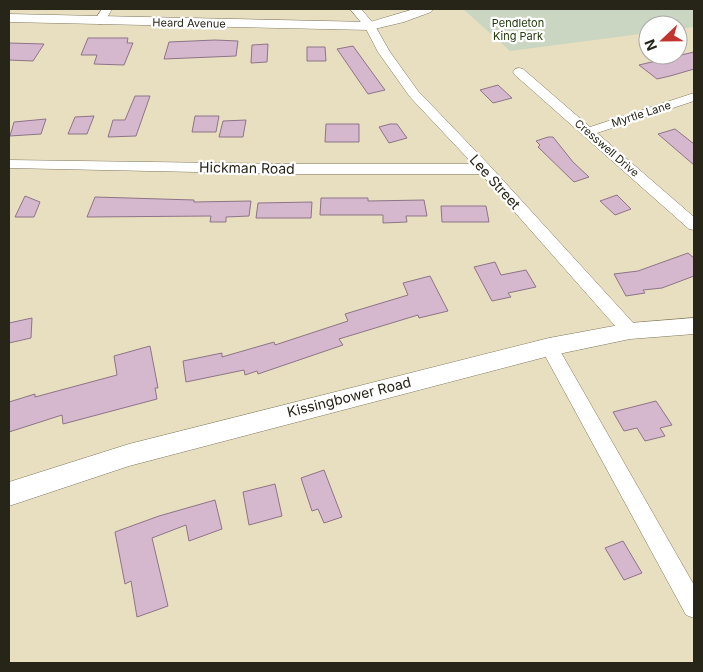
<svg xmlns="http://www.w3.org/2000/svg" width="703" height="672" viewBox="0 0 703 672" font-family="Inter,sans-serif">
<style>
.green{fill:#cad6c1}
.building{fill:#d6b8ce;stroke:#8d7487}
.lines{fill:none;stroke-linecap:round;stroke-linejoin:round}
.minor-casing{stroke:#7f775c;stroke-width:1}
.tertiary-casing{stroke:#7f775c;stroke-width:1}
.minor{fill:#fff;fill-rule:evenodd}
.tertiary{fill:#fff;fill-rule:evenodd}
.labels{text-anchor:middle;stroke-width:4.5;stroke-linejoin:round;paint-order:stroke}
.far-street-label{font-size:11px;fill:#272418;stroke:#fff}
.far-park-label{font-size:11px;fill:#253b0c;stroke:#fff}
.street-label{font-size:14px;fill:#272418;stroke:#fff}
</style>
<rect width="100%" height="100%" fill="#e8dfc1"/>
<path class="green" d="M463,9H694V27L678,29V25H648V33L510,51Z"/>
<path class="building" d="M88,38H128L127,43H133L124,65L94,64L97,55H81Z
M215,40L238,41L236,56L164,59L169,42Z
M9,43L44,44L33,61L9,60Z
M268,44L267,62L251,63L252,45Z
M353,46L374,75L385,90L368,94L337,49Z
M307,47H325L326,61H307Z
M694,52V69L670,76L657,79L639,65Z
M498,85L512,98L493,103L480,90Z
M135,96H150L136,136L108,137L113,120H125Z
M94,116L87,134H68L75,117Z
M195,116H219L216,132H192Z
M46,119L41,134L10,136L14,122Z
M246,120L243,137H219L223,121Z
M326,124H359V142H325Z
M390,124H397L407,138L389,143L379,127Z
M675,129L694,144V165L658,134Z
M548,137H553L573,162L589,177L574,182L538,147L540,145L536,141Z
M617,195L631,209L615,215L600,201Z
M25,196L40,202L34,217H15Z
M95,197L194,200V202L251,201L249,216L226,217V222H210L211,216L87,217Z
M321,198H368V201L424,200L427,216H406L407,222L383,223V215H320Z
M312,202L311,218H256L258,203Z
M441,206H486L489,222H442Z
M688,253L694,258V276L662,288L643,290L645,293L626,296L614,274L638,271Z
M495,262L501,275L526,270L536,287L508,293L511,297L492,301L474,267Z
M430,276L448,311L419,318L418,315L339,339L343,345L258,374L257,371L245,375L244,370L186,382L183,361L222,353V357L274,342L275,345L348,321L345,314L408,295L403,283Z
M32,318L31,338L9,343V323Z
M150,346L158,388H155L157,399L63,424L62,415L9,432V402L35,394V397L117,375L114,356Z
M656,401L672,425L660,428L665,436L645,441L637,428L624,431L613,412Z
M324,470L342,517L324,523L318,509L312,511L301,478Z
M275,484L282,516L249,525L243,492Z
M215,500L222,529L189,541L186,525L152,538L168,606L137,617L131,581L125,584L115,532L159,516Z
M623,541L642,573L624,580L605,548Z"/>
<g class="lines">
<g class="minor-casing">
<path id="minor" d="M102,9H112L104,23L100,24L94,21Z
M350,9H361L374,24L390,52L418,91L490,166L636,326L639,331L636,336L630,338L624,336L481,174H290L9,168V160L290,164H473L410,97L378,52L365,27Z
M519,68L523,69L590,127L694,93V101L597,133L694,217V230L689,229L515,75L513,72L515,69Z
M549,340L555,342L694,585V618L686,615L543,352L540,347L543,342Z"/>
</g>
<g class="tertiary-casing">
<path id="tertiary" d="M414,9H433L431,12L404,22L370,30L9,22V14L370,22Z
M694,318V334L630,339L549,356L129,466L9,506V482L129,444L549,338L630,323Z"/>
</g>
<use href="#minor" class="minor"/>
<use href="#tertiary" class="tertiary"/>
</g>
<g class="labels">
<g class="far-street-label">
<text transform="translate(189 23) rotate(1)" y="4">Heard Avenue</text>
<text transform="translate(641 114) rotate(-18)" y="4">Myrtle Lane</text>
<text transform="translate(607 148) rotate(41)" y="4">Cresswell Drive</text>
</g>
<g class="far-park-label">
<text x="518" y="27">Pendleton<tspan x="518" dy="13">King Park</tspan></text>
</g>
<g class="street-label">
<text transform="translate(247 168) rotate(1)" y="5">Hickman Road</text>
<text transform="translate(495 182) rotate(48)" y="5">Lee Street</text>
<text transform="translate(349 397) rotate(-14)" y="5">Kissingbower Road</text>
</g>
</g>
<rect width="703" height="672" fill="none" stroke="#272418" stroke-width="20"/>
<g transform="translate(663 40) rotate(248)"><circle r="24" fill="#ffffff" stroke="#a9a7a3"/>
<path d="M0-4L9 19L0 12L-9 19Z" fill="#c2342e"/>
<text y="-8" font-size="14" font-weight="bold" text-anchor="middle" fill="#272418">N</text>
</g>
</svg>
